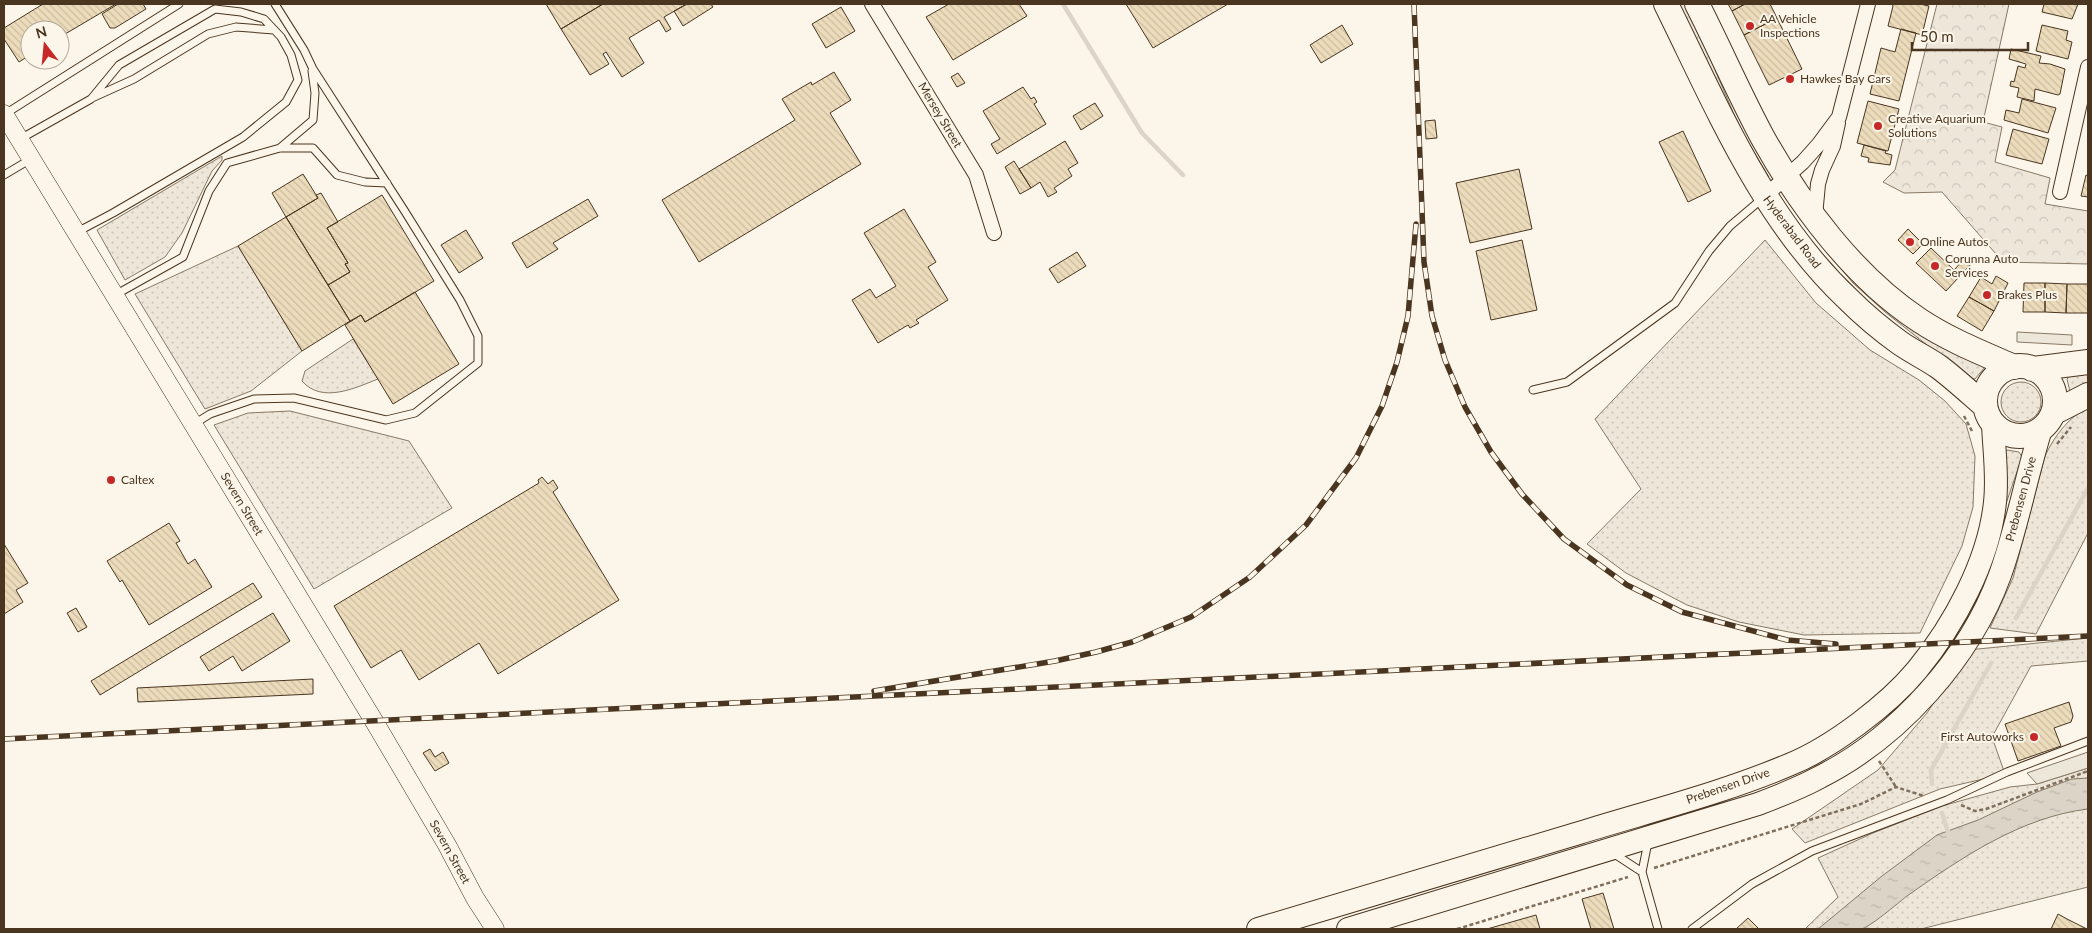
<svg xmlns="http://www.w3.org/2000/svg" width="2092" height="933" viewBox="0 0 2092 933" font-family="Lato,sans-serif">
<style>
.grass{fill:url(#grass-dots);stroke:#887966}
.forest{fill:url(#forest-crowns);stroke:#887966}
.parking{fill:#ede7d9;stroke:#887966}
.water{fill:url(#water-ripples);stroke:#887966}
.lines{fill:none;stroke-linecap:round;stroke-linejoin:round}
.stream{stroke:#dcd4c6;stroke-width:4.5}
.building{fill:url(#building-back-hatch);stroke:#4a3520}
.service-casing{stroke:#4a3520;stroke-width:9}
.minor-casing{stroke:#4a3520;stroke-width:16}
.tertiary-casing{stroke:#4a3520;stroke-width:19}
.primary-casing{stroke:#4a3520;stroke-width:24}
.trunk-casing{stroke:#4a3520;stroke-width:26}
.path{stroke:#7f6f5c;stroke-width:2.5;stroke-dasharray:4 2.5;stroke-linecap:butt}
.service{stroke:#fbf6e9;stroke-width:7}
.minor{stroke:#fbf6e9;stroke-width:14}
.tertiary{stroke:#fbf6e9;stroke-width:18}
.primary{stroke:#fbf6e9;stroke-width:22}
.trunk{stroke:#fbf6e9;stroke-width:24}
.rail-casing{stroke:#4a3520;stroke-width:5.5}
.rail{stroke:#fbf6e9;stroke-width:4;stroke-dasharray:11;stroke-linecap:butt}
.poi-dot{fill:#c62828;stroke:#fbf6e9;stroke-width:2}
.labels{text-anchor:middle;stroke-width:4;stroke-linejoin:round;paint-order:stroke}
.poi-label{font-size:12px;fill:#4a3520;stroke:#fbf6e9;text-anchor:start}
.street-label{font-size:12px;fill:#4a3520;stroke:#fbf6e9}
</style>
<defs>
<pattern id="grass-dots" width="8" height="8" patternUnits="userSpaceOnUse" patternTransform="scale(1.25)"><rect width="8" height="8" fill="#ede6d9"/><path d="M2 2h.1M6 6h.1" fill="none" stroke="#cdc6ba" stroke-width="1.8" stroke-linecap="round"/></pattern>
<pattern id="forest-crowns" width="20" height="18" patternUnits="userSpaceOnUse" patternTransform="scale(1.25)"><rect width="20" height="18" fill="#ede6d9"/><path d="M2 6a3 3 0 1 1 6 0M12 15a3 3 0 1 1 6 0" fill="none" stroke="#cdc6ba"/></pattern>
<pattern id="water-ripples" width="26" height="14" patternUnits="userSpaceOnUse" patternTransform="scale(1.25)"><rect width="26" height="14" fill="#dcd4c6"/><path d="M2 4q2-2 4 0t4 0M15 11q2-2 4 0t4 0" fill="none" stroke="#beb7aa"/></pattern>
<pattern id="building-back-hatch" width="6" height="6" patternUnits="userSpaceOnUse" patternTransform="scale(1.25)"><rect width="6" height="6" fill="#ecdcbc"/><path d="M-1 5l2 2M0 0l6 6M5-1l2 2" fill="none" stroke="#ccbda1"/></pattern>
</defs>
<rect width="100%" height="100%" fill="#fbf6e9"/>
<path class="grass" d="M1675,4H1687L1733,112L1745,137L1769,177L1766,178Z
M222,156V160L212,171L182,233L165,257L125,280L97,230Z
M1765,240L1816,303L1870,350L1919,380L1945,401L1966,424L1975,456L1973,507L1962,546L1920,633L1804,635L1739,622L1687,605L1626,573L1587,544L1641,489L1595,419Z
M238,246L302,351L251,391L205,409L135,294Z
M1827,252L1886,309L1953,353L1985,367L1975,379L1969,378L1885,312L1853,283Z
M353,339L378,379C355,388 322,404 302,381L305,371Z
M2088,373V384L2070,392L2067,379L2070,375Z
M2001 402a20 20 0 1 1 40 0a20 20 0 1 1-40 0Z
M2088,408V533L2036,634L1990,628L2013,578L2045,456C2054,437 2068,417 2088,408Z
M290,411L409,441L452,508L314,589L214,425L248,413Z
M2007,450L2019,452L2022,457L1995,536L2004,453Z
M2088,638V661L2031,666L1992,737L2005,774L1940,789L1805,843L1792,829L1878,770L1927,713L1968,650Z
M2088,768V887L1921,929H1805L1838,897L1818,858L1873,833L1942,806L2010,787L2037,784Z"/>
<path class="forest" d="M1937,4H2009L1983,122L2002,127L1995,162L2050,178L2045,204L2088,211V264L2003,262L1942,192L1904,193L1883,182L1895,170Z"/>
<path class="parking" d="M2017,332L2072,335V345L2017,342Z
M2088,752V768L2037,784L2027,773Z"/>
<path class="water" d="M2088,778V809C2021,817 1961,858 1907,896C1898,903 1869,928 1861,929C1848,932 1832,929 1818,929L1882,876L1937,835L1978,820L2037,792L2072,779Z"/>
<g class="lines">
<path class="stream" d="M1063,4L1142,133L1183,175
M2016,618L2088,488
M1932,784L1931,770L1991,663
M1942,813L1949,835"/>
</g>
<path class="building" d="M43,4H116L60,37V30H30V55L19,62L4,39V28Z
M118,4H143L146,9L115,28H110L102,14Z
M546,4H603L561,29Z
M603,4H687L664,17L671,29L666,32L659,20L629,38L644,63L622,77L606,52L603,54L609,64L590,75L561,29Z
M687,4H711L713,7L683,26L674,11Z
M949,4H1019L1027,16L953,60L926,17Z
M1126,4H1228L1153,48Z
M1728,4H1745L1732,11Z
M1745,4H1770L1777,18L1744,35L1732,11Z
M1892,4H1920L1929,6L1922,35L1888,26L1893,6Z
M2044,4H2078L2072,19L2042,12Z
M841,7L855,31L826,48L812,24Z
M1777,18L1802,69L1769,85L1744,35Z
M1342,25L1353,44L1321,63L1310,45Z
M2042,25L2068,31L2066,40L2072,42L2068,59L2036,51Z
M1901,29L1916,33L1899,101L1870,94L1881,48L1895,52Z
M2011,49L2041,56L2039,63L2050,64L2065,69L2060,94L2058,95L2035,89L2034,101L2017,97L2019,88L2010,86L2011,81L2014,82L2018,66L2025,68L2026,64L2009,59Z
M834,72L851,100L830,113L861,164L699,262L662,200L795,120L782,99L811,82L812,85Z
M958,73L965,83L957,87L951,77Z
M1023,87L1031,99L1034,97L1037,102L1034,104L1046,124L997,154L991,144L1000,139L983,111Z
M2022,99L2056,108L2048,133L2004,120L2006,110L2019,113Z
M1868,101L1899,109L1888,151L1857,143Z
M1095,103L1103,116L1081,130L1073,116Z
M1435,120L1437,138L1426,139L1425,121Z
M2013,129L2049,139L2042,164L2006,155Z
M1683,131L1711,191L1688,202L1659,142Z
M1065,141L1078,163L1068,169L1072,176L1054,188L1057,192L1048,197L1040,182L1031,188L1019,169Z
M1864,145L1886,151L1885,153L1892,155L1890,165L1868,162L1869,158L1861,156Z
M1014,161L1031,188L1020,194L1005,167Z
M1519,169L1532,229L1470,243L1456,183Z
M303,174L318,198L286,217L272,193Z
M2086,175L2088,176V197L2081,196Z
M321,193L338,222L327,228L348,263L345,264L350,272L328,285L286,217L318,198L316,195Z
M382,195L434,281L365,322L361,315L350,321L328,285L350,272L345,264L348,263L327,228Z
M588,199L598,216L553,243L558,249L527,268L512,243Z
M904,209L936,262L928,267L948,300L916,320L919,323L910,328L908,325L878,343L852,300L870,289L876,298L896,286L864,233Z
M286,217L350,321L302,351L238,246Z
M1908,229L1923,244L1913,254L1898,240Z
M466,230L483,258L459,273L441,245Z
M1522,240L1537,310L1491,320L1476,251Z
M1931,248L1954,270L1966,257L1972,263L1946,291L1916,263Z
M1077,252L1086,266L1058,283L1049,269Z
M1996,276L2008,283L1994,311L1969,297L1981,277L1992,284Z
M2024,283H2045V312H2023Z
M2045,283L2067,284L2066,313L2045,312Z
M2067,284H2088V313H2066Z
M415,292L459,364L393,404L345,325L361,315L365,322Z
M1969,297L1994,311L1982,331L1957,316Z
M542,477L548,484L553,480L558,488L553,492L619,600L498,674L479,643L419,680L401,650L371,668L334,606L539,483L538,480Z
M169,523L180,541L176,543L188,564L195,559L212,587L149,625L122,580L120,582L107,561Z
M4,544L28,583L16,590L23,602L4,614Z
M253,583L262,597L100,695L91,681Z
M76,608L87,627L78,632L67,613Z
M273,613L290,641L242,671L233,656L209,671L200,657Z
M313,679V694L138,702L137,688Z
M2069,702L2073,716L2071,722L2054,728L2061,746L2018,761L2005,724Z
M430,749L435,757L443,752L449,763L435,771L423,753Z
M1603,893L1614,929H1591L1582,899Z
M2058,914L2067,919L2087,929H2051Z
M1536,915L1540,929H1487Z
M1748,918L1759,929H1736Z"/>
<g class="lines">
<g class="service-casing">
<path id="service" d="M92,98L134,79L208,34L236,27L274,30
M5,114L179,4
M20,139L91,99L119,65L215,9L241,12L264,19L281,37L291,55L298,80L286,102L243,137L113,213L77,232
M280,148L313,120L315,93L312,71
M4,175L31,159
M115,295L183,257L209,191L227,163L280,148H313L337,175L365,182L387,183
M1533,390L1567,382L1675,303L1709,251L1730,226L1763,198
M194,424L210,414L254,399L294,398L386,420L415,413L478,363V336L460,300L404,210L313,69L304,50L275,4
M1648,842L1642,872L1658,929
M1613,853L1642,872
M1692,929L1752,884L1812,851L1947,800L2007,772L2088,741"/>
</g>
<g class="minor-casing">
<path id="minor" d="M872,4L976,175L994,233
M2060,192L2088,67
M1765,196L1803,162L1819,144L1839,117L1868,4
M1815,216L1818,184L1822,170L1833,146L1838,123"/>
</g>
<g class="tertiary-casing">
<path id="tertiary" d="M4,114L374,721L447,845L475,898L495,929"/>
</g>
<g class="primary-casing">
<path id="primary" d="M1258,929C1365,897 1472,865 1579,833C1650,811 1723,793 1791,764C1832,747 1888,705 1917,670C1954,625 1989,561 1995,502C1998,476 1994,450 1993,424
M1348,929L1758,804C1779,796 1800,788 1820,777C1899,737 1970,658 2000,575C2017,528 2026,477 2041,429"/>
</g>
<g class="trunk-casing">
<path id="trunk" d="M1666,4C1717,107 1763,219 1848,299C1864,315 1882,330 1900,343C1913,352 1926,358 1939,367C1955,379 1970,393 1985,406
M1697,4C1720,49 1740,96 1764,140C1801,206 1855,278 1919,320C1949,340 1982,353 2014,367
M1985 401a35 35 0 1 1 70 0a35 35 0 1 1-70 0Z
M2032,369L2088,362
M2053,413L2088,395"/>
</g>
<path class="path" d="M1964,416L1973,433
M2057,444L2071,427
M1879,761L1896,787
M1961,805L1975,811L1986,809L2088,771
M1654,868L1861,804L1896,787L1924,796
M1457,929L1628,877"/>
<use href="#service" class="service"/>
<use href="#minor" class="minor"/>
<use href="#tertiary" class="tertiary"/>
<use href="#primary" class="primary"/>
<use href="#trunk" class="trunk"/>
<g class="rail-casing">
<path id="rail" d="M1414,4L1424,262L1432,316L1445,360L1465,407L1491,452L1522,494L1564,539L1627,585L1682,612L1787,640L1836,644
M874,691L1055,661L1096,652L1132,642L1191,617L1250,577L1306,525L1356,458L1382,406L1397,362L1408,316L1416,224
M4,739L2088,636"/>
</g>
<use href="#rail" class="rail"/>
</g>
<g class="poi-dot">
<circle cx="1750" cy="26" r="5"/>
<circle cx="1790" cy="79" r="5"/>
<circle cx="1878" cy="126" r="5"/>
<circle cx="1910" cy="242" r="5"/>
<circle cx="1935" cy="266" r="5"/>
<circle cx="1987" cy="295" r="5"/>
<circle cx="111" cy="480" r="5"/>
<circle cx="2034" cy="737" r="5"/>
</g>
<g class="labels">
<g class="poi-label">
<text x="1760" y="23">AA Vehicle<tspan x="1760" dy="14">Inspections</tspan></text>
<text x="1800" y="83">Hawkes Bay Cars</text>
<text x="1888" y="123">Creative Aquarium<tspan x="1888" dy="14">Solutions</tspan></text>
<text x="1920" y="246">Online Autos</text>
<text x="1945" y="263">Corunna Auto<tspan x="1945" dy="14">Services</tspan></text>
<text x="1997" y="299">Brakes Plus</text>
<text x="121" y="484">Caltex</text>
<text x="2024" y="741" text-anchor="end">First Autoworks</text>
</g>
<g class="street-label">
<text transform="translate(940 115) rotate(59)" y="4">Mersey Street</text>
<text transform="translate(1792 232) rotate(53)" y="4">Hyderabad Road</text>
<text transform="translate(2021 499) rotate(-75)" y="4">Prebensen Drive</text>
<text transform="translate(242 504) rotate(59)" y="4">Severn Street</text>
<text transform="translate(1728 786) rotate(-19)" y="4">Prebensen Drive</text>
<text transform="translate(450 852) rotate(61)" y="4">Severn Street</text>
</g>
</g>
<rect width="2092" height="933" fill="none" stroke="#4a3520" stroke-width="10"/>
<g transform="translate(45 45) rotate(344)"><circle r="24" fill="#fbf6e9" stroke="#b4a999"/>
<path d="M0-4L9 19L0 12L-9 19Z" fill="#c62828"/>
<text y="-8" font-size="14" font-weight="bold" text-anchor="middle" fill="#4a3520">N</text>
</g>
<path d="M1912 42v8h116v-8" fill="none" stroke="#4a3520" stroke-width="2.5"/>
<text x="1920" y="42" font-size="15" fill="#4a3520" stroke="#fbf6e9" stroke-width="4" paint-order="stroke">50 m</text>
</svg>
